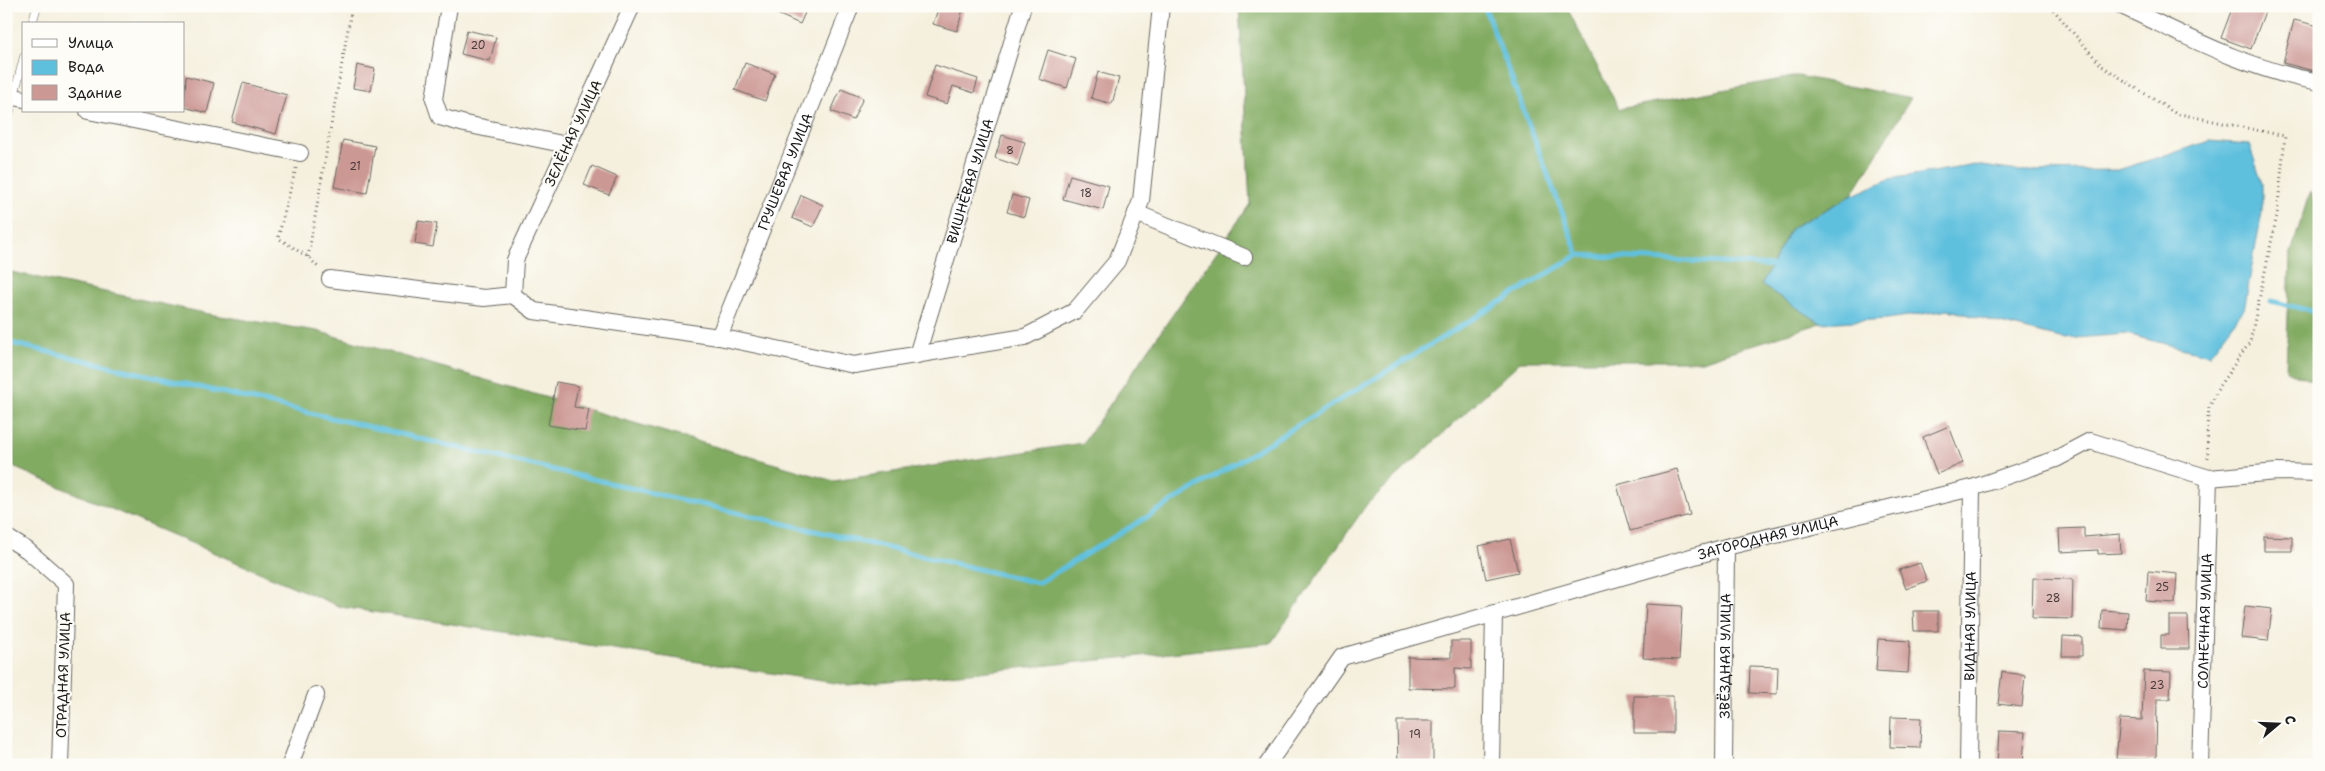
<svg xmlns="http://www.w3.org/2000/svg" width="2325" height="771" viewBox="0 0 2325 771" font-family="'Shantell Sans',sans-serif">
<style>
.forest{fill:#82ab62;stroke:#4f643f}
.water{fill:#5fc0de;stroke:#3e6e7d}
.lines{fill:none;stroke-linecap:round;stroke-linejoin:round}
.stream{stroke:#5fc0de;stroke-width:5}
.building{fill:#cc9894}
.service-casing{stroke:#686660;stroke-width:9}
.minor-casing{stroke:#686660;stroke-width:18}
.path{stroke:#686660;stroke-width:3;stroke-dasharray:1 4;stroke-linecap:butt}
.service{stroke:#fff;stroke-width:8}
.minor{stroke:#fff;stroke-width:16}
.labels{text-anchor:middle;stroke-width:4.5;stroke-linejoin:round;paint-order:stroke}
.number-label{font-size:11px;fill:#483b3a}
.street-label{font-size:14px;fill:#1c1c1c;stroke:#fdfcf7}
</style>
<rect width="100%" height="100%" fill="#fdfcf7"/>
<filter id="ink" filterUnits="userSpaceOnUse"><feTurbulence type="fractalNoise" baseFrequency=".02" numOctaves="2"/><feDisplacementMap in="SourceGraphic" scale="10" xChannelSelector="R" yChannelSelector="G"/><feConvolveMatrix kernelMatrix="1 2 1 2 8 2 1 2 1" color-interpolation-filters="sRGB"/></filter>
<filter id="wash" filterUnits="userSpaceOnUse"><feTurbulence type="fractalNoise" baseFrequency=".0096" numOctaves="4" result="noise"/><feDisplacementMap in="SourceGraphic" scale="20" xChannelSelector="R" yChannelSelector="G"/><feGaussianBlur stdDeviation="1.12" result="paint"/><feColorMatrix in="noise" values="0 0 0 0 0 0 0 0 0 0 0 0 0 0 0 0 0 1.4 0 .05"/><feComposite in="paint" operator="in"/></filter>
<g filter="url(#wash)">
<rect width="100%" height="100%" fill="#f5f0de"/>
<path class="forest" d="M1239,6H1566L1619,109L1798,76L1911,98L1851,196L1791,228L1761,285L1821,323L1702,361H1521L1367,504L1271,643L848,685L341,607L6,464V271L214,315L317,331L834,481L1083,443L1250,204Z
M2310,191L2319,215V383L2286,371L2290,256Z"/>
<path class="water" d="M2210,141L2249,144L2262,183V212L2244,309L2209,355L2126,334L2064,339L1949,310L1887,319L1821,323L1761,285L1791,228L1851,196L1889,179L1975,165L2018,171L2118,170Z"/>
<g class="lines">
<path class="stream" d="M1484,6L1578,255
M2271,301L2319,313
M6,342L1038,583L1578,255L1776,266"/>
</g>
<g id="blocks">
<path class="building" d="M759,6H808L800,24Z
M939,6H964L957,31L933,24Z
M2233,6H2267L2251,49L2221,38Z
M2294,20L2319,26V52L2314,71L2283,63Z
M467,30L496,37L490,61L461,54Z
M1048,50L1076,59L1067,88L1039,79Z
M745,63L775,74L765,101L735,90Z
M357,65L375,69L371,91L353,88Z
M935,65L978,79L974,93L953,86L947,104L925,97Z
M1098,72L1119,78L1112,104L1091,98Z
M186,76L214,83L207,113L184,107Z
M243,83L287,95L276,134L232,122Z
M841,89L863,98L853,120L831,111Z
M1002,135L1025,142L1018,166L995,158Z
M343,140L375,146L367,193L334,187Z
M592,166L617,177L609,195L584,185Z
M1070,175L1109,186L1103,210L1063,199Z
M801,195L823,205L813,227L792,218Z
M1012,195L1029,200L1024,217L1007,212Z
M418,221L437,224L433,247L415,244Z
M556,382L578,386L574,407L589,409L585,431L548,425Z
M1949,426L1963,463L1937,474L1923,437Z
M1677,469L1690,515L1630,531L1617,485Z
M2084,528V537L2120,534L2121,553L2098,554V550L2060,552L2059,529Z
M2264,536L2292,537V551H2264Z
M1510,539L1518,572L1486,579L1479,546Z
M1920,563L1927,581L1906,589L1899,570Z
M2148,571L2177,574L2175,603L2146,601Z
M2033,578L2073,579L2072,619L2032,618Z
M1646,604L1682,606L1679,660L1643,658Z
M2245,606L2272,609L2268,641L2241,638Z
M2102,610L2128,612L2127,630L2101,628Z
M1913,611H1938V631H1914Z
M2169,616H2188L2189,649H2161V635H2169Z
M2063,636L2082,637V656H2062Z
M1878,639L1910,641L1908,673L1876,671Z
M1451,641H1471V669L1455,668V689L1408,688V657L1451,658Z
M1750,666L1778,667L1777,694L1749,693Z
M2144,671L2171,672L2170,699H2157L2156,760L2116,759L2120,719L2142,720Z
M2002,672L2025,675L2022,707L1998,704Z
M1634,696H1673V733H1634Z
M1891,717L1921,718L1920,748L1890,747Z
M1397,721H1433V765H1398Z
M1999,731L2025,732L2023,765H1997Z"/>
</g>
</g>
<g filter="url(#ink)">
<use href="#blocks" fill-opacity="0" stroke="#686660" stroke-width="1"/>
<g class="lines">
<g class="service-casing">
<path id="service" d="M32,24L37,6
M6,126L24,57"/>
</g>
<g class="minor-casing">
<g id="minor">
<path d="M449,6L434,99L440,117L465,124L567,145"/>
<path d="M632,6L515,260L513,295L534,311L719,337L854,365L1025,337L1075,311L1117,261L1141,201L1161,6"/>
<path d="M2122,6C2186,36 2249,70 2319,82"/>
<path d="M6,95L24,99"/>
<path d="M88,111L300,153"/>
<path d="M1136,213L1244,257"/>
<path d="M330,279L484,298L513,295"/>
<path id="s1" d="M719,337L851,6"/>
<path id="s2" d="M917,355L1023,6"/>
<path d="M6,537L27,550L66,584L60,765"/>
<path d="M290,765L316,695"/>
<path id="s3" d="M1267,765L1342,657L1726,547L1972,488L2056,459L2090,441L2209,478L2277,472L2319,473"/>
<path d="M1491,765L1494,613"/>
<path id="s4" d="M1724,765L1726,547"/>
<path id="s5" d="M1968,765L1972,488"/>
<path id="s6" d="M2200,765L2209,478"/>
</g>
</g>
<path class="path" d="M2050,6L2102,66L2175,113L2285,136L2277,215L2250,342L2220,385L2209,408L2207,427L2208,462
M296,168L278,238L308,257L320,269
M308,257L352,6"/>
<use href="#service" class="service"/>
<use href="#minor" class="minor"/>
</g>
</g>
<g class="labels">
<g class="number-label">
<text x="478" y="49">20</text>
<text x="1010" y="154">8</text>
<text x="355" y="170">21</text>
<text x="1086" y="197">18</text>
<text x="2162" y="591">25</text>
<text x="2053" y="602">28</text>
<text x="2157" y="689">23</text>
<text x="1415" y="738">19</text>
</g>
<g class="street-label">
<text transform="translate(573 133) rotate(-65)" y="5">ЗЕЛЁНАЯ УЛИЦА</text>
<text dy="5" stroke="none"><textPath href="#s1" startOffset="178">ГРУШЕВАЯ УЛИЦА</textPath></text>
<text dy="5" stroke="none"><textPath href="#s2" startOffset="182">ВИШНЁВАЯ УЛИЦА</textPath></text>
<text dy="5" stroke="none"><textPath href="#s3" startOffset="574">ЗАГОРОДНАЯ УЛИЦА</textPath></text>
<text dy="5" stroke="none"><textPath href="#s6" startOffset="144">СОЛНЕЧНАЯ УЛИЦА</textPath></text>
<text dy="5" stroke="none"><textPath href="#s5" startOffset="139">ВИДНАЯ УЛИЦА</textPath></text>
<text dy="5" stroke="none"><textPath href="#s4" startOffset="109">ЗВЁЗДНАЯ УЛИЦА</textPath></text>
<text transform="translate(63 675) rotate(-88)" y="5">ОТРАДНАЯ УЛИЦА</text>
</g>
</g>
<rect width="2325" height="771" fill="none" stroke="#fdfcf7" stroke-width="25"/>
<rect x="22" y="22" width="162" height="90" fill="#fdfcf7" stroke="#a3a29f"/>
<rect x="32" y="39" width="25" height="8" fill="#ffffff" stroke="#a3a29f"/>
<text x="68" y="48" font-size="15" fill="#1c1c1c">Улица</text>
<rect x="32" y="60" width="25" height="15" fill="#5fc0de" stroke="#a3a29f"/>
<text x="68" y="72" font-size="15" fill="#1c1c1c">Вода</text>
<rect x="32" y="85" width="25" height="15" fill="#cc9894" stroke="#a3a29f"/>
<text x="68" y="98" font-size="15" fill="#1c1c1c">Здание</text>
<g transform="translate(2278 724) rotate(71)" stroke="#fdfcf7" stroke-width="4" paint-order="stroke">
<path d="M0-4L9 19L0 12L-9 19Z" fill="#1c1c1c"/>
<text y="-8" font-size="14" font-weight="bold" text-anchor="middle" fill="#1c1c1c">С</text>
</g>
</svg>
